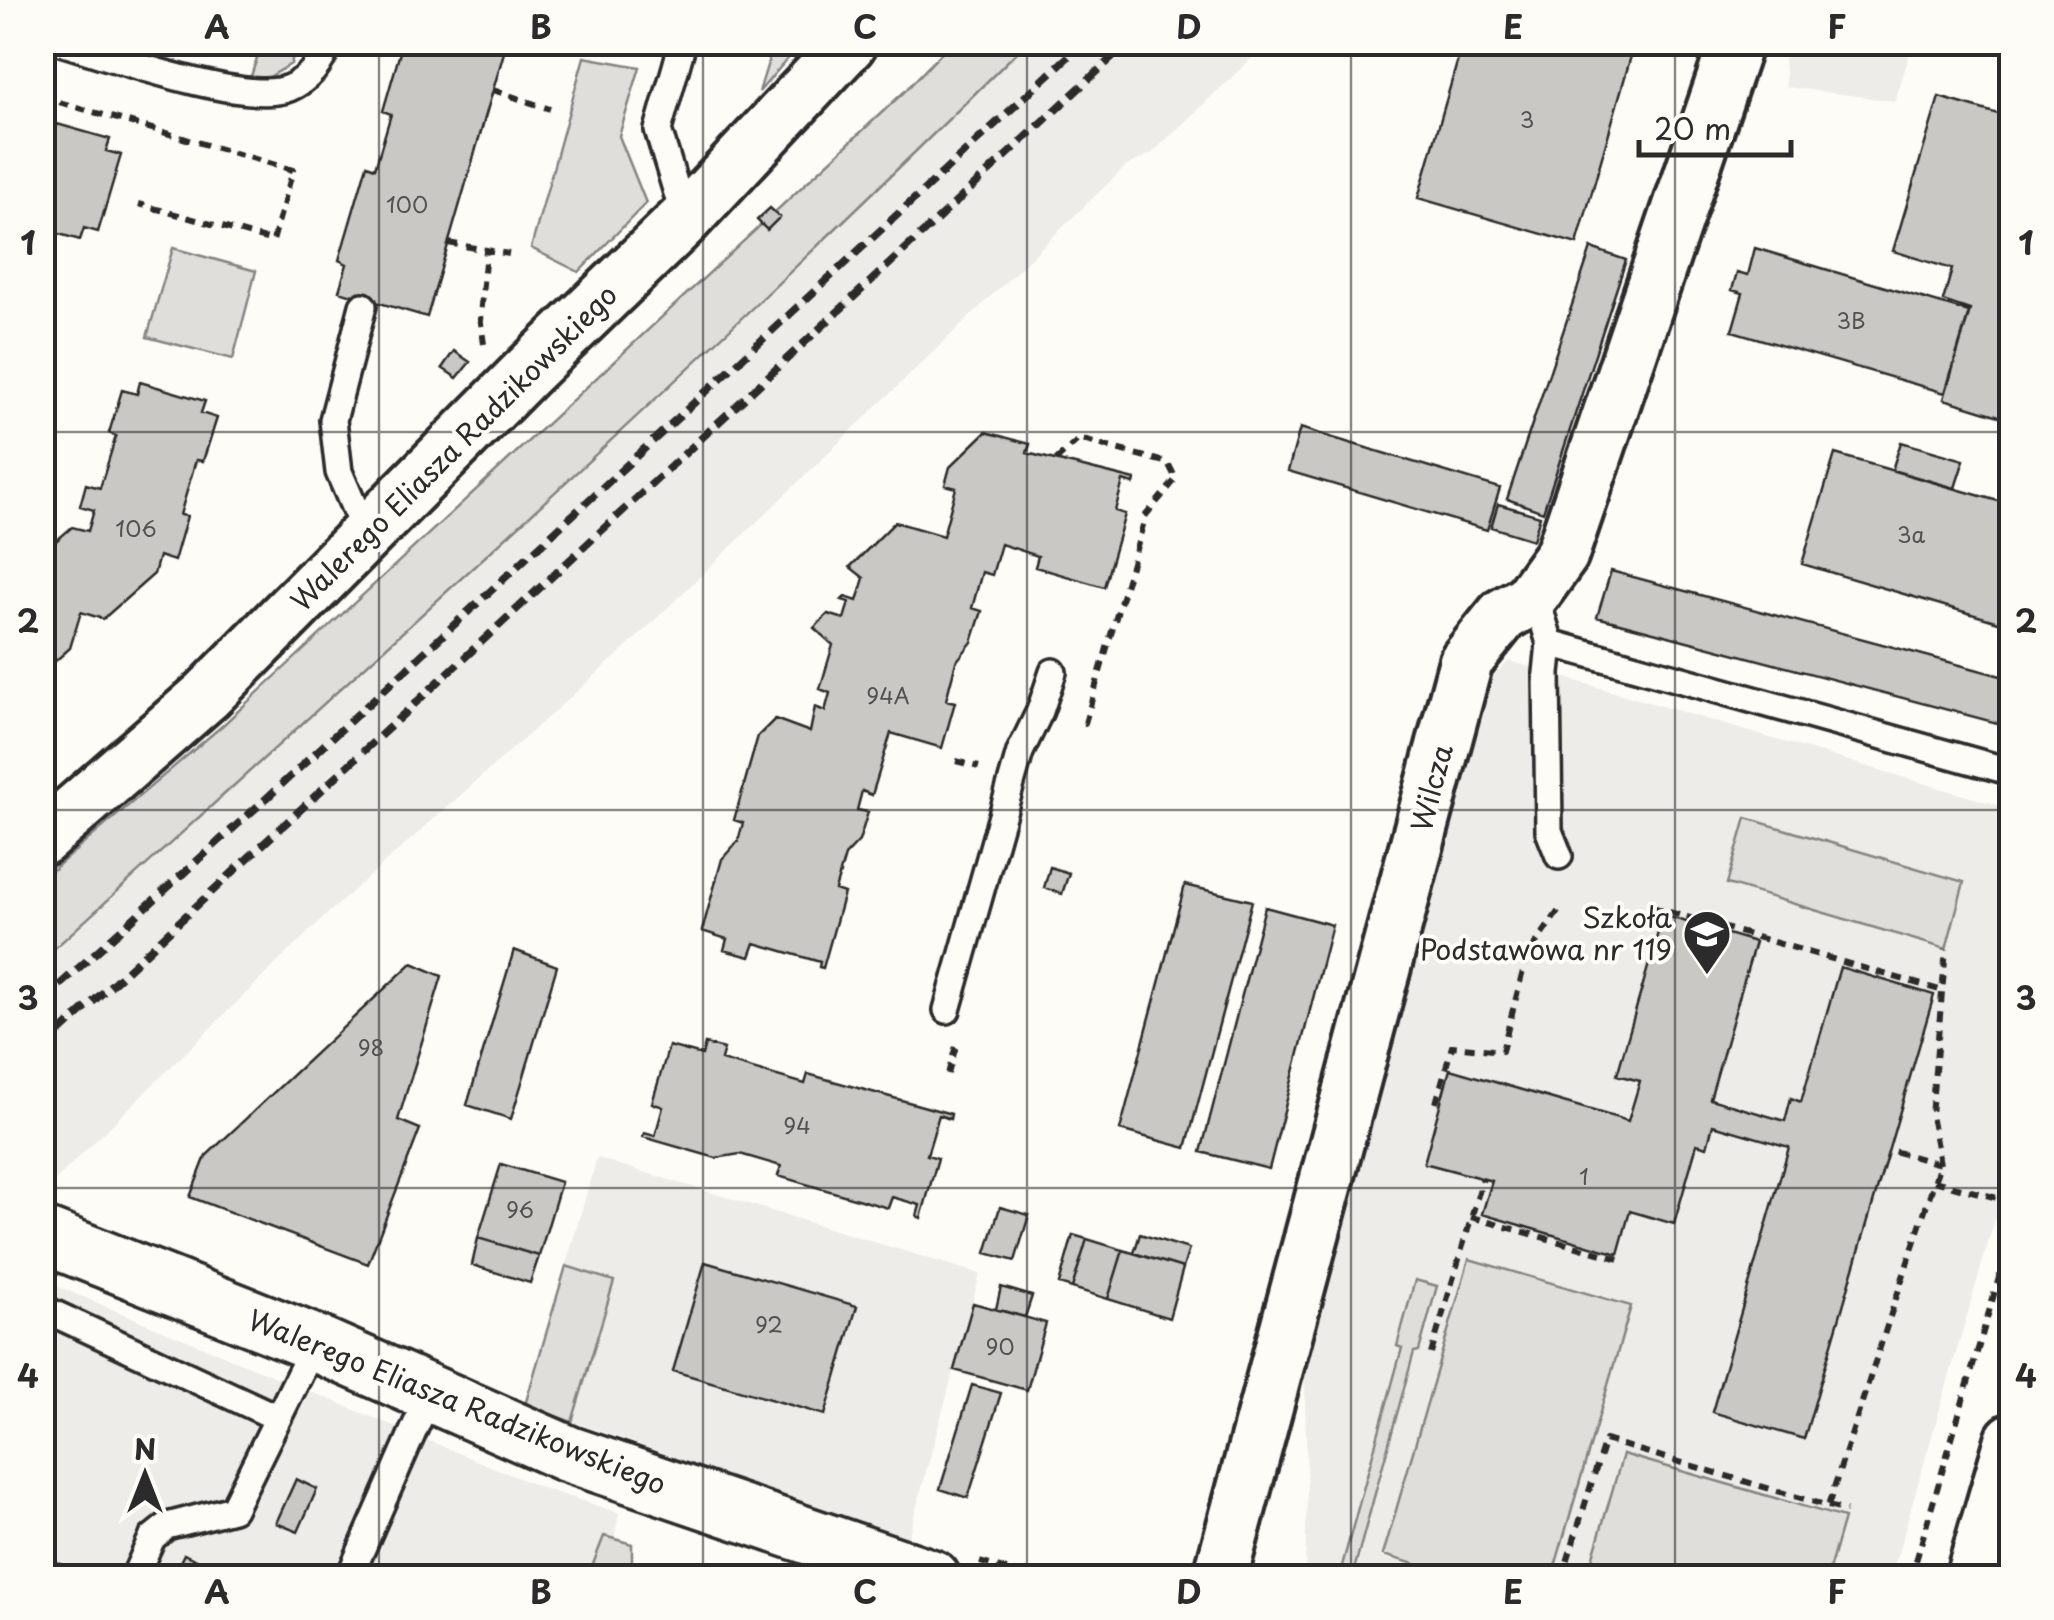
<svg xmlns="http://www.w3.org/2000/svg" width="2054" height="1620" viewBox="0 0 2054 1620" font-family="'Playpen Sans',sans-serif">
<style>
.built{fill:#edece8}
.green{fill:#dfdeda;stroke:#858482;stroke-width:2.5}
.building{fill:#c9c8c4;stroke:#2b2b2b;stroke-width:2.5}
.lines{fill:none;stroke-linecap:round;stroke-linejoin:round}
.service-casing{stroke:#2b2b2b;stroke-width:32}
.minor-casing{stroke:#2b2b2b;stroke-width:60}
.tertiary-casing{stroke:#2b2b2b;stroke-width:62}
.path{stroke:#2b2b2b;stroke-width:6;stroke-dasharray:10 8;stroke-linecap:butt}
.service{stroke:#fdfcf7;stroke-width:25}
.minor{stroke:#fdfcf7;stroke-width:52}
.tertiary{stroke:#fdfcf7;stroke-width:55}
.rail{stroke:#2b2b2b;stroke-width:8;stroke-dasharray:15 8;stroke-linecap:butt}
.grid{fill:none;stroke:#2b2b2b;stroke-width:2.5;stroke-opacity:0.55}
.labels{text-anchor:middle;stroke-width:8;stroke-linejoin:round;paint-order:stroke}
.number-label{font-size:22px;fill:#525251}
.street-label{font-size:28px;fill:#2b2b2b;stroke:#fdfcf7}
.poi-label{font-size:28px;fill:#2b2b2b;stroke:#fdfcf7;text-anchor:end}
.neatline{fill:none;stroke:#2b2b2b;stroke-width:4}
.grid-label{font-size:32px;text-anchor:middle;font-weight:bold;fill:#2b2b2b}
</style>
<rect width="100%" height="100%" fill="#fdfcf7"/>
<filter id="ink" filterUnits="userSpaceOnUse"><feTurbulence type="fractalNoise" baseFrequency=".01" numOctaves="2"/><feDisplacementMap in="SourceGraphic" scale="20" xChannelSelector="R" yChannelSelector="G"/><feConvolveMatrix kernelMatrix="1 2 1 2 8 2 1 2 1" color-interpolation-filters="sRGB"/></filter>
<g filter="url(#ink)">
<path class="built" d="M963,43H1268L1152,153L1125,167L629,645L326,915L43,1192V879L223,725L904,92Z
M1783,43V42L1913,43L1895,101L1786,87Z
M1509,661L2011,809V1164L1891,1577H1305L1307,1487L1304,1350L1479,689Z
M597,1158L980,1274L908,1538L525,1405Z
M42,1280L545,1489L619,1513L607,1577H43Z"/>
<path class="green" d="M262,43H296L291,64L266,79H250Z
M764,43H801L759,92L773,46Z
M951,43H1026C708,359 374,658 43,959L42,879L223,725L904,92Z
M584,57L640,67L619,136L646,203L579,272L531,248Z
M173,248L256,271L233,359L147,337Z
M1746,818L1964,882L1946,949L1727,884Z
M1469,1259L1631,1306L1552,1577H1460L1383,1555Z
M566,1266L614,1281L572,1422L525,1405Z
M1415,1280L1437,1286L1419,1351L1414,1352L1354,1570L1342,1566L1402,1348L1397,1346Z
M1623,1454L1844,1518L1827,1577H1587Z
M604,1536L632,1544V1577H588Z"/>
<path class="building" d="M403,42H507L427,317L339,291L347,264L339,260L367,165L375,168L391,114L383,111Z
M1463,42H1635L1577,244L1418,198Z
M1939,97L2012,118V420L1944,399L1970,310L1943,301L1952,269L1893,251Z
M57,124L110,139L106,151L121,155L98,232L84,228L80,240L42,229V132L54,135Z
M770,208L780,217L767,230L757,220Z
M1591,248L1626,260L1543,512L1507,499Z
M1755,248L1969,312L1945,393L1732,331L1743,293L1732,290L1737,272L1748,275Z
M454,351L470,362L457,378L442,368Z
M140,382L205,401L201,413L217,418L203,461L196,460L180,515L187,516L174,561L159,556L154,574L103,619L81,612L70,648L42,673V553L72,527L88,531L94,510L80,506L86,484L100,488L116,436L109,433L122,390L137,394Z
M1300,428L1500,488L1487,530L1288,471Z
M986,432L1030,444L1027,453L1135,480L1134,484L1123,481L1115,511L1125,514L1104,587L1035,567L1038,556L1001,544L992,575L982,572L972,608L982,611L972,642L956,662L946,700L955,702L942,748L891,733L872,795L862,791L857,810L868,812L859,841L845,856L835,890L844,893L823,968L819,967L820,962L755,943L750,957L724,950L727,939L702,931L722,859L738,841L743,823L734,820L758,736L775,719L810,732L815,707L825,711L830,693L820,689L833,645L814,628L828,614L844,619L849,602L842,600L845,597L857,601L864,578L850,567L895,522L943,536L956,488L945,485L950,467Z
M1901,442L1964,460L1955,488L1892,470Z
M1835,454L2012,505V626L1802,564Z
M1498,504L1540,516L1533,540L1491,527Z
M1611,571L2012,679V727L1597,617Z
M1050,867L1069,873L1062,894L1044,888Z
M1185,885L1252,901L1186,1148L1120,1130Z
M1265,907L1332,925L1269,1169L1201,1152Z
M1663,915L1755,942L1710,1099L1785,1121L1791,1098L1801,1102L1840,967L1934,995L1804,1439L1712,1412L1789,1147L1713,1125L1707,1147L1697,1144L1674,1224L1630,1211L1618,1254L1482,1214L1492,1181L1424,1163L1450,1069L1628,1121L1640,1081L1617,1075Z
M514,950L557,966L511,1119L467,1105Z
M412,963L442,976L398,1120L420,1129L368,1264L190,1197L206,1156Z
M705,1044L724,1049L721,1060L805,1084L808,1074L951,1114L950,1119L939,1115L927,1155L938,1158L921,1218L917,1216L920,1205L892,1197L888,1208L778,1176L781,1166L740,1154L716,1158L643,1137L644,1133L655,1136L663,1107L652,1103L669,1046L702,1055Z
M501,1164L561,1182L539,1256L478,1238Z
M1000,1207L1029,1215L1015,1261L986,1253Z
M1140,1234L1189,1249L1183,1268L1134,1253Z
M1073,1235L1087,1239L1072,1288L1059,1284Z
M478,1238L539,1256L530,1283L472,1265Z
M1087,1239L1123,1250L1108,1299L1072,1288Z
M1123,1250L1183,1268L1169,1318L1108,1299Z
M705,1262L857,1306L825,1415L673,1371Z
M1001,1287L1032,1296L1025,1317L996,1309Z
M973,1303L1046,1323L1027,1390L954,1370Z
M972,1385L1001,1393L968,1498L940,1489Z
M296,1479L317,1489L298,1532L276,1523Z
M184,1554L220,1572L218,1578H186L175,1572Z
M42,1555L86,1576L85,1578H42Z"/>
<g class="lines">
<g class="service-casing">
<path id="service" d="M61,42C107,56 248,106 289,88C310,79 322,62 329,42
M683,42L658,130L685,219
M363,306L333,420L339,472L367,537
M1529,600L1543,620L1550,643L1547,673L1549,831L1559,856
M1550,643L2012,772
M947,1010L1020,752L1040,711L1053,672
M42,1308L278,1418
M134,1578L152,1538L167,1526L233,1509L315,1343
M349,1578L430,1393"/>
</g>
<g class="minor-casing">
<path id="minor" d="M42,839L207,695L525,374L685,219L849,44
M1220,1578L1466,661L1503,615L1529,600L1562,554L1736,42
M1972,1578L2012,1440"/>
</g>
<g class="tertiary-casing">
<path id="tertiary" d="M42,1235L315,1343L568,1454L932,1578"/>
</g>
<path class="path" d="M493,90L550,109
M42,97L293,170L273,241L139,204
M448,243L509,254
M484,344L480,316L486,251
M1056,460L1079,439L1168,463L1176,479L1146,515L1085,723L1076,722
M956,761L979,767
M1652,907L1943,991
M948,1074L956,1046
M1436,1103L1452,1046L1502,1051L1527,956L1562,906
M1940,1164L1931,1115L1946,949
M1934,1181L2001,1199
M1471,1217L1620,1259
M1431,1354L1483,1178
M1828,1506L1846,1511
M980,1562L1033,1578
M1562,1578L1605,1440L1828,1506L1940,1164L1890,1150
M1911,1578L2012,1233"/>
<use href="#service" class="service"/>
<use href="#minor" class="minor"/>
<use href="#tertiary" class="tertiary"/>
<path class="rail" d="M42,1001L269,796L1084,42
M42,1049L1129,42"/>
</g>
</g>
<path class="grid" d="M379,42V1578M703,42V1578M1027,42V1578M1351,42V1578M1675,42V1578M42,432H2012M42,810H2012M42,1188H2012"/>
<defs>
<g id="school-pin" transform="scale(2.5)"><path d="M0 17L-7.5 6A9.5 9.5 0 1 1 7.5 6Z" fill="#2b2b2b" stroke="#fdfcf7"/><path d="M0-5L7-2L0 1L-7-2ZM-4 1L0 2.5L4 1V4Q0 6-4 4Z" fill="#fff"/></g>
</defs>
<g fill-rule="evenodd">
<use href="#school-pin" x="1707" y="934"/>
</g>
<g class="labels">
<g class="number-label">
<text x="1527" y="128">3</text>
<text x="407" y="213">100</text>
<text x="1851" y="329">3B</text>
<text x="136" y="537">106</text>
<text x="1911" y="543">3a</text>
<text x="888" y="704">94A</text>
<text x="371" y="1056">98</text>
<text x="797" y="1134">94</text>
<text x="1584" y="1185">1</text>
<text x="520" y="1218">96</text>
<text x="769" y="1333">92</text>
<text x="1000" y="1355">90</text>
</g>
<g class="street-label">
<text transform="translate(454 448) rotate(-45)" y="10">Walerego Eliasza Radzikowskiego</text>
<text transform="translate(1432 788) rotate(-75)" y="10">Wilcza</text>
<text transform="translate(457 1402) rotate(22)" y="10">Walerego Eliasza Radzikowskiego</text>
</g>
<g class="poi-label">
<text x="1672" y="928">Szkoła<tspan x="1672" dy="32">Podstawowa nr 119</tspan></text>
</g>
</g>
<rect width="2054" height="1620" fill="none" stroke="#fdfcf7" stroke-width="110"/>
<g transform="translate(145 1475)" stroke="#fdfcf7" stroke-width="8" paint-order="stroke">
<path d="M0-8L18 38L0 25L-18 38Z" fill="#2b2b2b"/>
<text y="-15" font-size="28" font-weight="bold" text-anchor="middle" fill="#2b2b2b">N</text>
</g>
<path d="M1639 140v15h152v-15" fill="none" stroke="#2b2b2b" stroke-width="5"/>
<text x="1654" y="140" font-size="30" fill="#2b2b2b" stroke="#fdfcf7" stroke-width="8" paint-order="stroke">20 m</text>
<rect x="55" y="55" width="1944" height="1510" class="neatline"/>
<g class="grid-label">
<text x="217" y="39">A</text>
<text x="541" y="39">B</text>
<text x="865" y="39">C</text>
<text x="1189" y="39">D</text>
<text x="1513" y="39">E</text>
<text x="1837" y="39">F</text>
<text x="28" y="255">1</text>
<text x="2026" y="255">1</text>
<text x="28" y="633">2</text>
<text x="2026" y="633">2</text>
<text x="28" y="1010">3</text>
<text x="2026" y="1010">3</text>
<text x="28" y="1388">4</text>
<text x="2026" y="1388">4</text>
<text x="217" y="1604">A</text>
<text x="541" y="1604">B</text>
<text x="865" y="1604">C</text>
<text x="1189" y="1604">D</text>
<text x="1513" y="1604">E</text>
<text x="1837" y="1604">F</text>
</g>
</svg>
